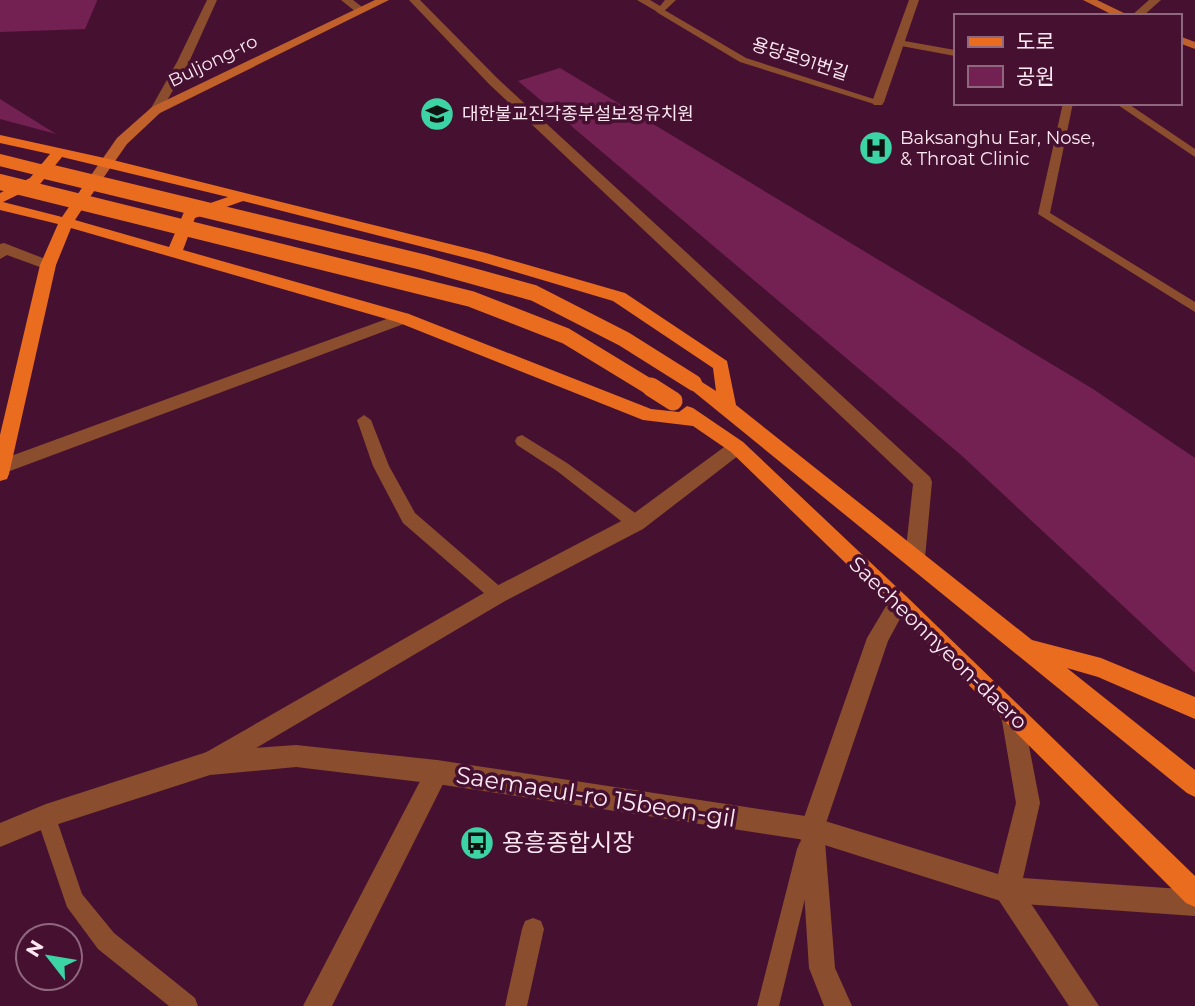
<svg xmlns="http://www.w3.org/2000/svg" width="1195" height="1006" viewBox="0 0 1195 1006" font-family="Montserrat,'Noto Sans KR',sans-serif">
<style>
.green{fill:#732053}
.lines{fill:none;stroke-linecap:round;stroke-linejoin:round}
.service{fill:#8a4e2f;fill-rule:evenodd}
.minor{fill:#8a4e2f;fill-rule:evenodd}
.tertiary{fill:#8a4e2f;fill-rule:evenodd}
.secondary{fill:#c0602a;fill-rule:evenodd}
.primary{fill:#ea6d1f;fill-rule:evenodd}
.primary-bridge-far2{stroke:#ea6d1f;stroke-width:12}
.primary-bridge-far1{stroke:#ea6d1f;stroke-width:16}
.primary-bridge{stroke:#ea6d1f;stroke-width:19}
.labels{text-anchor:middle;stroke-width:7;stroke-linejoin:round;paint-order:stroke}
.far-street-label{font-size:18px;fill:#fde8f2;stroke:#461131}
.far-poi-label{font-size:18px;fill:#fde8f2;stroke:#461131;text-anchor:start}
.street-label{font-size:21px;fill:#fde8f2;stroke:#461131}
.near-street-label{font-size:24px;fill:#fde8f2;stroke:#461131}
.near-poi-label{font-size:24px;fill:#fde8f2;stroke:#461131;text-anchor:start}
</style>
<rect width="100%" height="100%" fill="#461131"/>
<path class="green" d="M0,0H97V1L85,29L0,32Z
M560,68L1093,389L1195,458V673L961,455L518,81Z
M0,99L56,134L0,119Z"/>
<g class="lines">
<path class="service" d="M661,8L746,58L883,102L874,104L740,62L658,13L656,11Z
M899,40L955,50V56L896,45L894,43Z
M1063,103H1073L1050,213L1195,302V312L1038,214Z
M1115,103H1127L1195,149V157Z
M364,415L371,420L389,466L415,513L504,590L506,595L504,600L498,602L492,600L403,523L373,466L357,420Z
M522,435L567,463L642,518L644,523L642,528H630L557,471L517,445L515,441L517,437Z
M46,806L53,809L82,894L114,933L195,998L198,1006H169L98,949L67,907L36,816L39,809Z
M807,839L814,842L817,849L779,1006H757L797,849L800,842Z
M533,918L541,921L544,929L527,1006H505L522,929L525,921Z"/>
<path class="minor" d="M207,0H217L189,62L160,113H152L150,110L177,62Z
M341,0H353L366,10L356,12Z
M409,0H420L497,78L930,477L932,482L925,558L922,564L915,566L908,564L905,558L913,484L489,84Z
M637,0H650L660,6L665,0H676L661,14Z
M909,0H919L884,102L882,105H874L872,102Z
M1149,0H1161L1143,16H1131Z
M4,243L53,262L56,265L48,270L7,255L0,259V244Z
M403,313L409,314L411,318L409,322L10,471L0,472V460Z
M737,440L743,442L746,447L743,452L643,529L505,601L219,770L211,774L203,770L199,762L203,754L491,589L629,517L731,442Z
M899,593L906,596L909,602L888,641L824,829L835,968L852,1006H824L809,968L800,829L867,638L892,596Z
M437,760L445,764L449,772L332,1006H303L429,764Z
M1007,877L1016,881L1099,1006H1069L998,899L994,890L998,881Z"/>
<path class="tertiary" d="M1012,704L1020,707L1023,715L1040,803L1023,878L1195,890V916L1007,903L812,841L437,784L296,767L210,775L46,828L0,847V823L46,804L210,751L296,745L437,760L812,817L998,874L1016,803L1001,715L1004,707Z"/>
<path class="secondary" d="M375,0H389L160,113L127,144L92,194L87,195L80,191L117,138L152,107Z
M1083,0H1097L1130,16H1115Z
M1179,36L1195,42V49L1179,43Z"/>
<path class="primary" d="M0,135L109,159L486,253L625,293L727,361L736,405L1032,640L1101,658L1195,697V719L1098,677L1067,668L1195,770V797L1187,793L688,387L685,383L688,379L694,377L716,391L713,368L613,301L482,262L243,201L195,218L183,250L409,314L651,409L679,412L687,406L693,408L743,442L906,596L1195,876V907L1186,903L892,608L731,452L693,426L643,420L397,322L71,228L56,265L9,474L7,479L0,481V435L40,265L58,224L0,210V193L30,178L50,154L0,143ZM62,157L228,197L184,212L169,247L75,220L94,191L92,188H82L62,217L3,202L40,184Z"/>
<path class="primary-bridge-far2" d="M0,160L52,173"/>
<path class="primary-bridge-far1" d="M45,171L422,262L534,293L624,339L694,383
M0,182L471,299L566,336L653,389"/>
<path class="primary-bridge" d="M651,387L673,401"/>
</g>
<defs>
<g id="school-disc" transform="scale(1.75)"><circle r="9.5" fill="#3cd4a4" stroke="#461131"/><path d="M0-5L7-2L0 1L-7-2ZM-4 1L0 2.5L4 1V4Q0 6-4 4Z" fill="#111"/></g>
<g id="hospital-disc" transform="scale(1.75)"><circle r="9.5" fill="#3cd4a4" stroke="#461131"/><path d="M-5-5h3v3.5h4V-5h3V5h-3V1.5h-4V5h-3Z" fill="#111"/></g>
<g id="bus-disc" transform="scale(1.75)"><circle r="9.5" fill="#3cd4a4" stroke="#461131"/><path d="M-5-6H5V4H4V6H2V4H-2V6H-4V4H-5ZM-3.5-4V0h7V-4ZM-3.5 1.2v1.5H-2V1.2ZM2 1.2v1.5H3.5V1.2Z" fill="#111"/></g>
</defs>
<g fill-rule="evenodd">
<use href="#school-disc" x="437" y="114"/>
<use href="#hospital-disc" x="876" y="148"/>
<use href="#bus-disc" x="477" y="843"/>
</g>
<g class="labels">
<g class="far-street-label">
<text transform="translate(800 59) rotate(18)" y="6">용당로91번길</text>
<text transform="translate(213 61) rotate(-26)" y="6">Buljong-ro</text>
</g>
<g class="far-poi-label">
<text x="462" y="120">대한불교진각종부설보정유치원</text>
<text x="900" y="144">Baksanghu Ear, Nose,<tspan x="900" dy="21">&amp; Throat Clinic</tspan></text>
</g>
<g class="street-label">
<text transform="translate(938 643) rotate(44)" y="7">Saecheonnyeon-daero</text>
</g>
<g class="near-street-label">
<text transform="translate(596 797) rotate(9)" y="8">Saemaeul-ro 15beon-gil</text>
</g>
<g class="near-poi-label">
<text x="502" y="851">용흥종합시장</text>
</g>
</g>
<rect x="954" y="14" width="228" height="91" fill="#461131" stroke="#8f677e" stroke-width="2"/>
<rect x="968" y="37" width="35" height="10" fill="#ea6d1f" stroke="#8f677e" stroke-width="2"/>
<text x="1016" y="49" font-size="21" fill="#fde8f2">도로</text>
<rect x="968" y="66" width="35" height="21" fill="#732053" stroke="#8f677e" stroke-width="2"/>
<text x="1016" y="84" font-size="21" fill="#fde8f2">공원</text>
<g transform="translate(49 957) rotate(301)"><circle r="33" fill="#461131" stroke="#8f677e" stroke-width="2"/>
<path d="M0-5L12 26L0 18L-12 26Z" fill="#3cd4a4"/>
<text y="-10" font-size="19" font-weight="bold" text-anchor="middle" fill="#fde8f2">N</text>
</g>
</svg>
